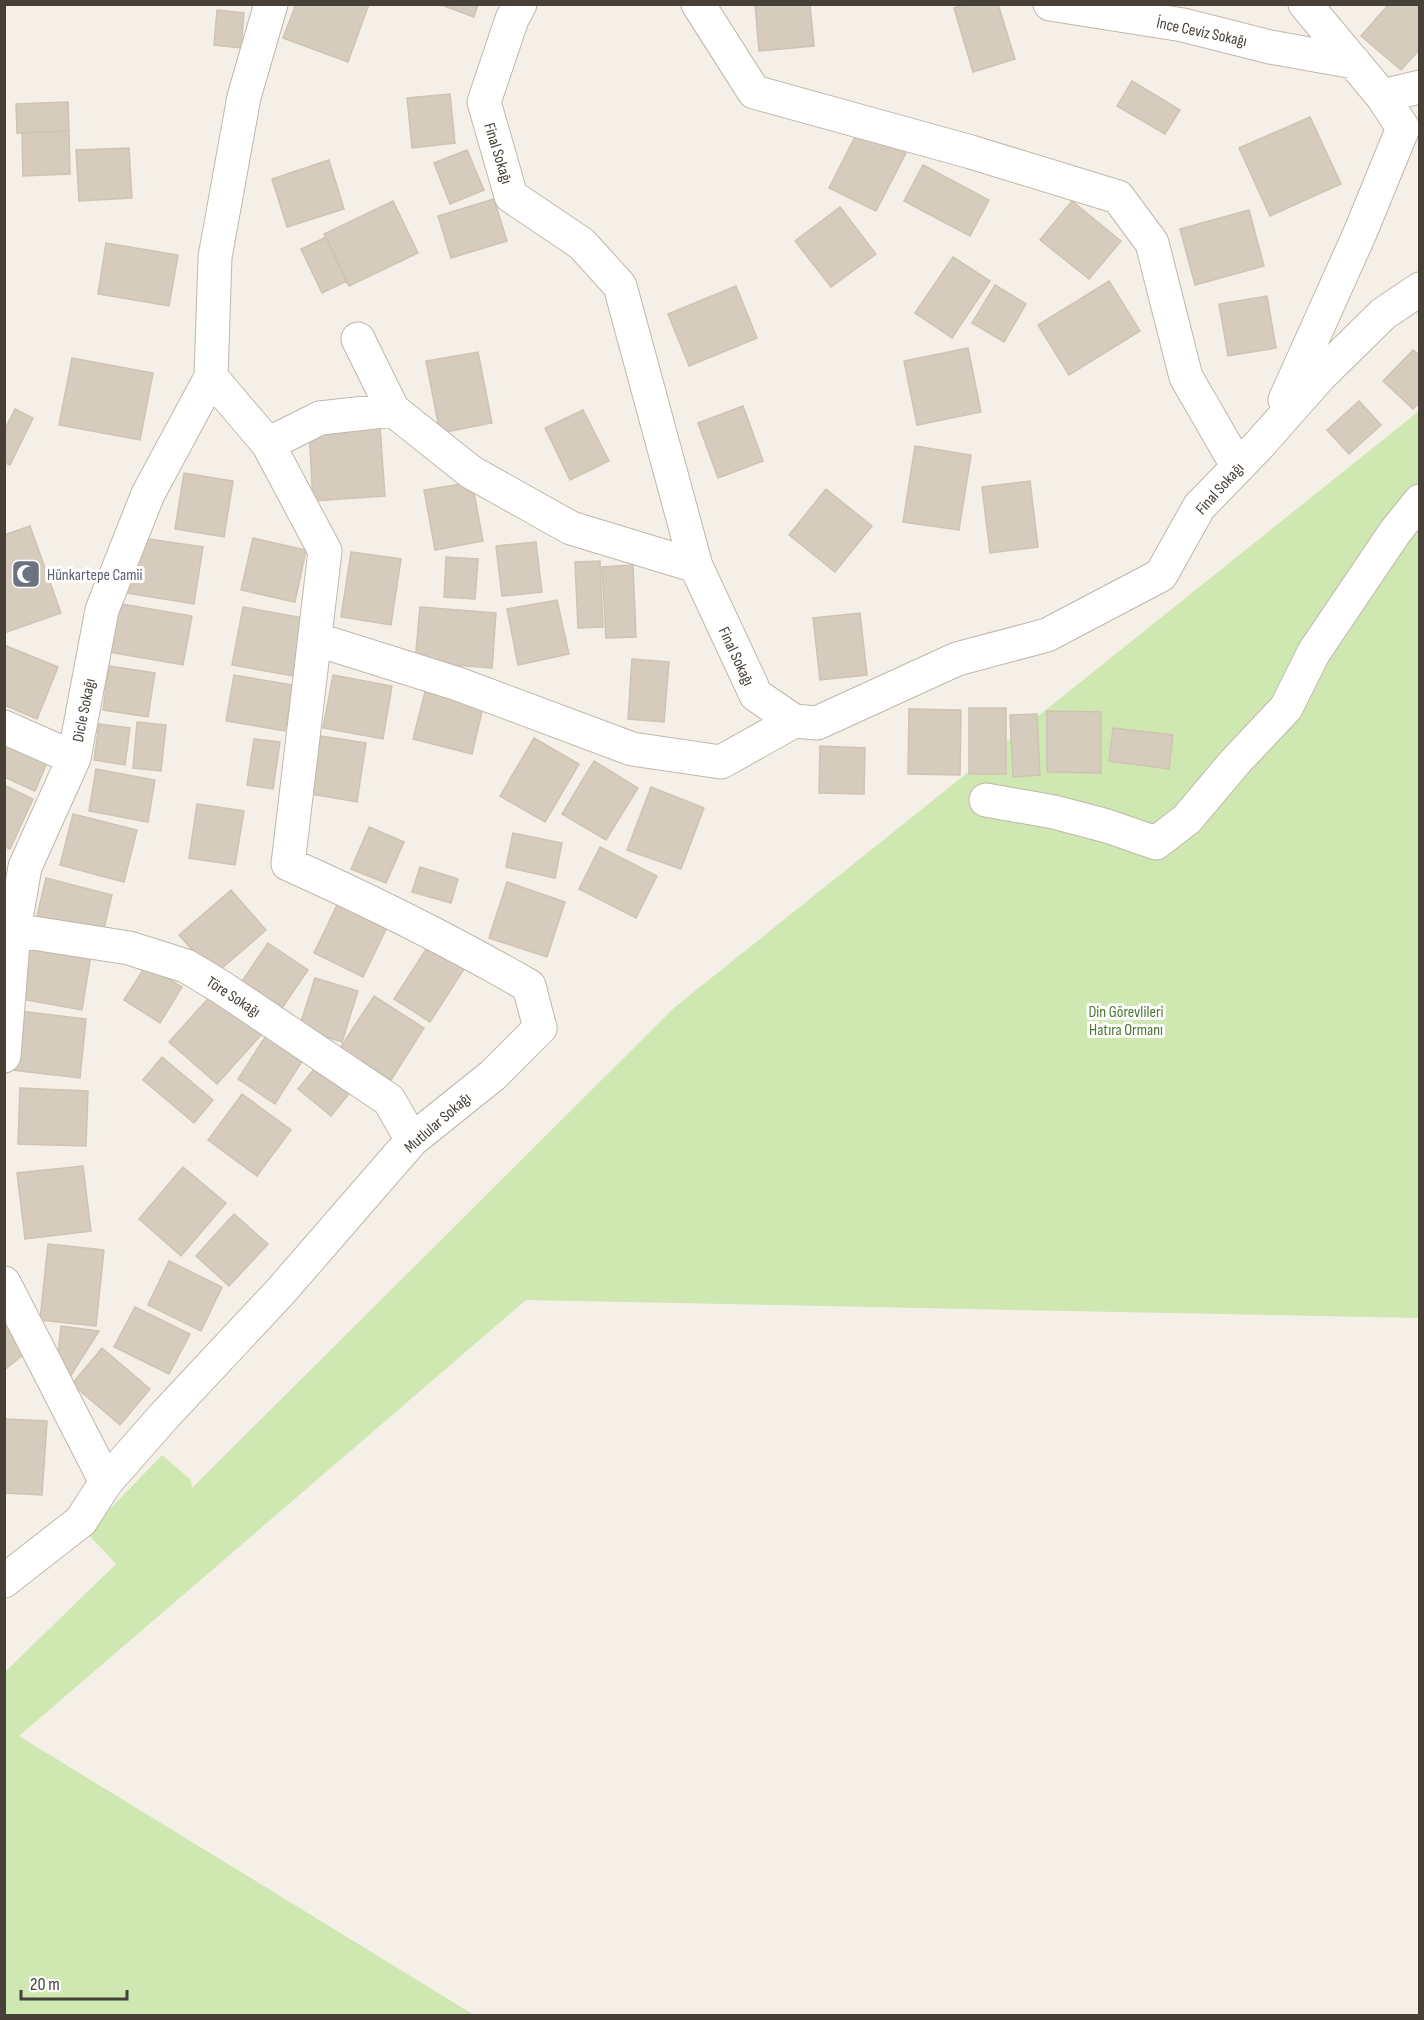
<svg xmlns="http://www.w3.org/2000/svg" width="1424" height="2020" viewBox="0 0 1424 2020" font-family="'Sofia Sans Condensed',sans-serif">
<style>
.green{fill:#cfe7b1}
.building{fill:#d5ccbd;stroke:#d0c3b1;stroke-width:1.5}
.lines{fill:none;stroke-linecap:round;stroke-linejoin:round}
.minor-casing{stroke:#bfb8aa;stroke-width:35}
.tertiary-casing{stroke:#bfb8aa;stroke-width:35}
.minor{stroke:#fff;stroke-width:33}
.tertiary{stroke:#fff;stroke-width:33}
.labels{text-anchor:middle;stroke-width:6;stroke-linejoin:round;paint-order:stroke}
.street-label{font-size:16px;fill:#474037;stroke:#fff}
.worship-label{font-size:16px;fill:#5b616d;stroke:#fff;text-anchor:start}
.park-label{font-size:16px;fill:#48782b;stroke:#fff}
</style>
<rect width="100%" height="100%" fill="#f4f0e8"/>
<path class="green" d="M1419,411V1318L526,1300L19,1736L474,2015L5,2016V1672L116,1564L87,1533L162,1455L191,1480L192,1488L675,1007Z"/>
<path class="building" d="M296,4H369L348,62L283,38Z
M439,4H478L474,17Z
M755,4H810L814,46L759,51Z
M967,4H998L1015,59L973,72L954,8Z
M1389,4H1420V49L1401,70L1361,36Z
M217,10L244,13L241,48L214,45Z
M1132,81L1180,110L1165,134L1117,106Z
M450,94L455,143L412,148L407,98Z
M68,102L69,131L17,133L16,104Z
M1310,117L1341,184L1270,216L1239,148Z
M859,129L906,153L876,211L829,188Z
M69,131L70,174L23,176L22,133Z
M129,148L132,198L79,201L76,150Z
M467,150L484,190L450,204L434,163Z
M329,160L344,209L287,227L272,179Z
M923,165L989,200L970,236L904,201Z
M494,199L507,241L451,258L438,216Z
M393,201L418,253L349,286L324,234Z
M1072,201L1121,241L1089,279L1040,240Z
M840,207L876,254L831,287L795,241Z
M1249,210L1264,266L1195,285L1180,229Z
M326,237L347,281L322,293L301,249Z
M106,243L178,255L169,306L98,294Z
M953,257L990,281L952,338L915,313Z
M1109,281L1140,331L1069,375L1038,325Z
M995,285L1026,304L1004,342L972,323Z
M736,286L757,338L689,366L668,314Z
M1267,296L1276,348L1228,356L1219,304Z
M968,348L981,412L917,425L904,361Z
M1413,350L1420,356V402L1413,409L1383,381Z
M478,352L492,423L440,433L426,361Z
M72,358L153,373L140,440L59,425Z
M1359,401L1381,425L1349,454L1327,430Z
M743,406L763,461L718,478L698,423Z
M15,409L33,418L10,465L4,462V431Z
M583,410L609,461L570,480L545,428Z
M380,428L385,496L313,501L309,432Z
M915,446L971,455L959,530L903,522Z
M184,473L233,481L224,537L175,529Z
M1030,481L1038,547L990,553L982,487Z
M472,482L483,541L435,550L424,490Z
M826,489L872,526L835,572L789,535Z
M30,526L61,613L4,633V535Z
M135,537L203,547L194,604L126,593Z
M253,538L306,550L295,602L241,590Z
M536,542L542,592L502,596L496,546Z
M351,552L401,559L391,625L341,617Z
M446,557L478,559L475,599L444,597Z
M600,561L603,627L578,628L575,562Z
M633,565L636,637L606,638L602,567Z
M557,600L569,654L518,665L507,609Z
M116,603L192,616L183,665L108,652Z
M243,607L304,618L293,676L232,665Z
M420,607L496,613L492,668L415,662Z
M860,613L867,675L820,680L813,618Z
M4,645L58,667L37,719L4,705Z
M632,659L669,662L664,722L628,719Z
M109,666L155,673L148,717L103,710Z
M234,675L293,685L285,731L226,721Z
M333,675L392,686L383,739L323,728Z
M426,688L484,703L472,754L413,739Z
M969,708H1006V774H969Z
M909,709L961,710L960,775L908,774Z
M1047,711L1101,712V773L1047,772Z
M1037,714L1040,775L1013,777L1010,715Z
M137,722L166,725L161,771L133,768Z
M99,724L130,728L125,765L94,760Z
M1113,728L1173,735L1169,769L1109,761Z
M314,735L366,743L357,802L304,793Z
M4,736L50,756L35,791L4,777Z
M534,738L579,764L545,822L500,796Z
M254,739L280,742L273,789L247,785Z
M820,746L865,748L864,794L819,793Z
M594,761L638,788L606,840L562,814Z
M96,769L155,780L148,822L89,811Z
M4,785L33,799L10,849L4,846Z
M651,787L704,808L681,869L627,850Z
M197,804L244,811L235,865L189,858Z
M73,814L137,830L124,882L60,865Z
M369,827L404,842L386,883L351,869Z
M513,833L562,843L555,878L506,867Z
M600,847L657,876L636,918L579,889Z
M420,867L458,879L451,903L412,892Z
M46,878L112,895L102,937L36,920Z
M507,882L565,902L547,957L489,938Z
M231,890L266,930L214,975L179,935Z
M339,901L388,925L363,977L314,953Z
M268,943L308,970L278,1014L238,987Z
M430,943L466,966L430,1022L394,999Z
M25,944L91,955L82,1010L15,998Z
M146,965L182,987L160,1023L124,1000Z
M315,978L358,991L342,1042L299,1028Z
M214,992L261,1035L217,1084L169,1042Z
M374,996L424,1028L391,1080L340,1048Z
M19,1011L86,1019L80,1078L12,1070Z
M269,1031L306,1055L275,1104L238,1079Z
M162,1057L213,1100L194,1123L143,1080Z
M319,1063L352,1090L331,1116L298,1089Z
M20,1088L88,1091L86,1146L18,1144Z
M242,1094L291,1130L257,1176L208,1140Z
M83,1166L91,1231L25,1239L17,1173Z
M183,1167L226,1203L181,1256L139,1219Z
M234,1214L268,1244L229,1286L196,1256Z
M48,1244L104,1250L96,1326L40,1320Z
M169,1261L222,1287L201,1331L148,1305Z
M135,1307L190,1334L169,1374L114,1347Z
M4,1316L31,1349L4,1370Z
M61,1326L99,1331L66,1383L56,1371Z
M102,1348L150,1389L120,1425L72,1384Z
M4,1419L47,1421L42,1495L4,1493Z"/>
<g class="lines">
<g class="minor-casing">
<path id="minor" d="M520,4L512,19L484,102L511,196L582,244L620,286L696,566L756,695L794,721L817,723L957,659L1047,635L1161,575L1199,507L1259,445L1320,376L1383,314L1420,289
M698,4L754,92L971,152L1118,197L1152,243L1186,377L1238,467
M1050,4L1183,25L1270,47L1354,62
M1382,96L1420,87
M358,339L393,410L471,472L571,528L696,566
M1285,400L1360,233L1403,128L1382,96L1305,4
M268,444L320,418L393,410
M315,639L458,684L632,749L721,762L794,721
M4,727L74,758
M986,800L1054,812L1107,826L1156,843L1187,819L1235,762L1286,708L1314,652L1395,532L1420,501
M14,930L129,948L186,966L221,987L389,1100L412,1140
M4,1056L14,930L25,867L74,758L102,610L148,494L211,377
M4,1283L106,1482L165,1415L281,1291L412,1140L493,1075L540,1028L529,986C451,941 371,901 288,864L325,551L268,444L211,377L215,257L244,97L271,4"/>
</g>
<g class="tertiary-casing">
<path id="tertiary" d="M4,1581L81,1521L106,1482"/>
</g>
<use href="#minor" class="minor"/>
<use href="#tertiary" class="tertiary"/>
</g>
<defs>
<g id="mosque-square" transform="scale(1.5)"><rect x="-9" y="-9" width="18" height="18" rx="4" fill="#6b7280" stroke="#fff"/><path d="M3.5-4.9A6 6 0 1 0 3.5 4.9A5 5 0 1 1 3.5-4.9Z" fill="#fff"/></g>
</defs>
<g fill-rule="evenodd">
<use href="#mosque-square" x="26" y="574"/>
</g>
<g class="labels">
<g class="street-label">
<text transform="translate(1202 31) rotate(12)" y="6">İnce Ceviz Sokağı</text>
<text transform="translate(499 153) rotate(73)" y="6">Final Sokağı</text>
<text transform="translate(1219 488) rotate(-48)" y="6">Final Sokağı</text>
<text transform="translate(737 656) rotate(65)" y="6">Final Sokağı</text>
<text transform="translate(83 710) rotate(-79)" y="6">Dicle Sokağı</text>
<text transform="translate(234 996) rotate(33)" y="6">Töre Sokağı</text>
<text transform="translate(437 1122) rotate(-41)" y="6">Mutlular Sokağı</text>
</g>
<g class="worship-label">
<text x="47" y="580">Hünkartepe Camii</text>
</g>
<g class="park-label">
<text x="1126" y="1017">Din Görevlileri<tspan x="1126" dy="18">Hatıra Ormanı</tspan></text>
</g>
</g>
<rect width="1424" height="2020" fill="none" stroke="#474037" stroke-width="12"/>
<path d="M21 1990v9h106v-9" fill="none" stroke="#474037" stroke-width="3"/>
<text x="30" y="1990" font-size="18" fill="#474037" stroke="#ffffff" stroke-width="4.5" paint-order="stroke">20 m</text>
</svg>
